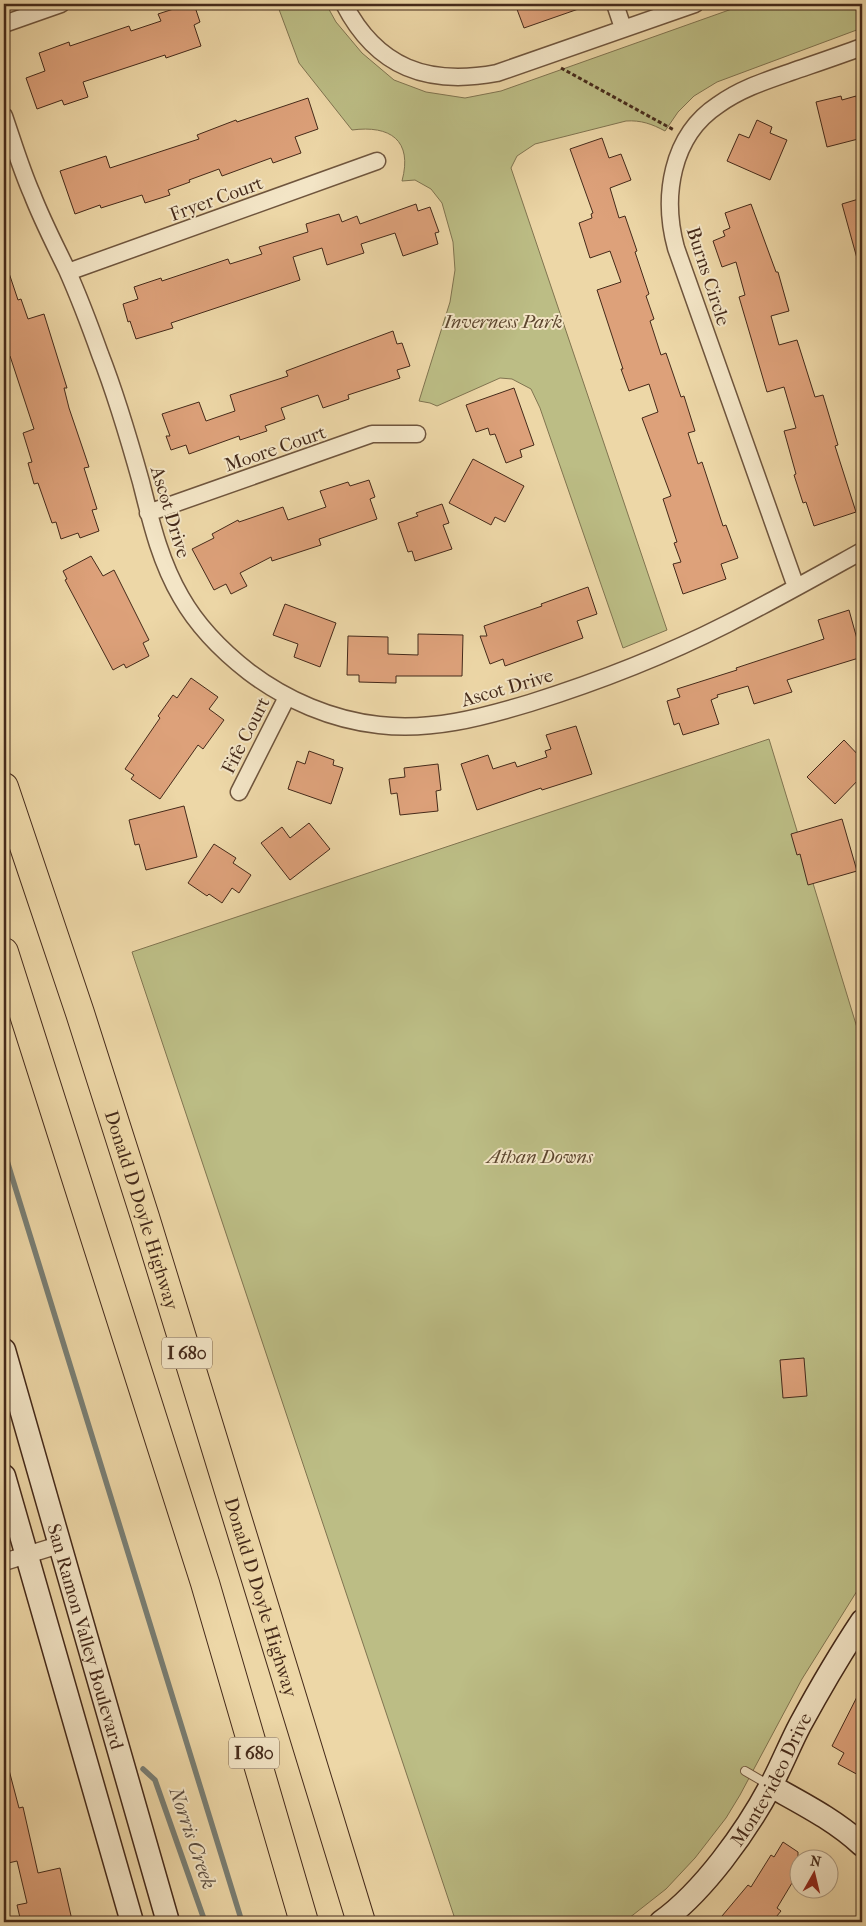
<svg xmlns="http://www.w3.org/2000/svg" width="866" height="1926" viewBox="0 0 866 1926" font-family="'IM FELL French Canon',serif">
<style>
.green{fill:#bcbd85;stroke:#807450}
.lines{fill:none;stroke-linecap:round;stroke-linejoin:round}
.stream{stroke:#797f75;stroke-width:5.5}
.building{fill:#dda17a;stroke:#452a1a}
.lane-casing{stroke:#6f553d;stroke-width:10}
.street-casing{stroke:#6f553d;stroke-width:19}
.secondary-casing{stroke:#452a1a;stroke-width:25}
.highway-casing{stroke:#452a1a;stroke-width:30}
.path{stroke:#452a1a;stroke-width:3;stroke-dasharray:4 2.5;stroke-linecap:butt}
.lane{stroke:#f3e5c6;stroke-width:8}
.street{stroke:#f3e5c6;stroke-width:16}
.secondary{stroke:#f3e5c6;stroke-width:22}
.highway{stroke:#edd7a7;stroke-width:28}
.labels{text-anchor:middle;stroke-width:4;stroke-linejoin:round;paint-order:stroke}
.shield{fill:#f3e5c6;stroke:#79624e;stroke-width:1}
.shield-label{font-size:18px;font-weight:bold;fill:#452a1a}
.street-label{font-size:19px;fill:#452a1a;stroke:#f3e5c6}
.park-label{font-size:19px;font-style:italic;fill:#5d472f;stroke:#f3e5c6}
.water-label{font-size:20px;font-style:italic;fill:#5b4d40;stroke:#f3e5c6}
</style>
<rect width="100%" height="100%" fill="#edd7a7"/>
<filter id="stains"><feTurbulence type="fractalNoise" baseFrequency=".004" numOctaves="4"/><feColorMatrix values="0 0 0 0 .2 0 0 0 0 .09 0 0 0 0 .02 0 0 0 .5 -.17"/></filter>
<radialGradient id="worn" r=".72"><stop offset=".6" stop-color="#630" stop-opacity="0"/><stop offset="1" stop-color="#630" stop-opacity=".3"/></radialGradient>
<path class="green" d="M277,4H326L336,22L362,53L394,80L426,92L465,98L501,91L746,4H862V28L717,82L694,96L678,112L665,131C652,124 641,120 626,121L535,144L517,156L511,168L667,630L623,648L540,408L531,389L512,379L500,378L437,406L430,403L419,401L450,302L455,270L453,242L442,203L431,189L415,180L402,181C413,140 390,125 352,130L299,63Z
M769,739L862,1044V1583L802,1679L740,1795L726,1818L695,1858L666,1889L624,1922H456L132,952Z"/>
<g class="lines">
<path class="stream" d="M4,1151L242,1922
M143,1769L155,1780L205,1922"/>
</g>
<path class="building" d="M189,4H194L200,22L194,25L201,46L166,58L165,55L83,82L88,97L64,105L62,100L37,109L26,78L45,71L39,53L69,42L70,46L129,26L131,31L161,21L158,14Z
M515,4H586L587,6L524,28Z
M841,96L842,100L856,96L862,119V138L827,147L816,102Z
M308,98L318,129L295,137L301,153L273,163L271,158L222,176L219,169L189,180L190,182L168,190L170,195L145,203L142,195L101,208L100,205L75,214L60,171L106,156L110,168L199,139L197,135L236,120L237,122Z
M757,120L772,127L770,133L787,140L770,180L727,161L739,134L749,138Z
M602,138L609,158L621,154L631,180L610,188L619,218L625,216L637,251L635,252L649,294L646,296L654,319L650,321L661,355L666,353L681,397L684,396L695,431L688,433L698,464L702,462L723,526L726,525L738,558L721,564L726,579L683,594L673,564L681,562L674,543L677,542L663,499L671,496L642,418L658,412L649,384L629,391L621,369H623L597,290L621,282L610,251L590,258L579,223L592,218L591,214L593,213L570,149Z
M862,198V261L858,262L842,204Z
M416,204L418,211L430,207L439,232L435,233L438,244L403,256L395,233L361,244L364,253L327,265L322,248L293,257L300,280L171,323L173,328L136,339L130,321L128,322L123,304L138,299L134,287L161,278L162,281L228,259L230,264L262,254L259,247L308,232L306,224L339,214L342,222L357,216L360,224Z
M751,204L776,272H778L789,311L771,316L779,345L797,340L815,397L823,395L838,445L835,446L856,512L814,526L806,502L803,503L794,475L796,474L784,431L796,428L784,387L767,392L739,297L745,295L736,262L722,267L713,241L725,236L723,231L730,228L725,213Z
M4,264H6L18,300L21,299L28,319L44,314L67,388H64L69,408L89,467L84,468L97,509L92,510L99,531L80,538L78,533L61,539L56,522L52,523L38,483L34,484L28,463L32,462L23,433L34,429L10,356L4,358Z
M393,331L397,344L402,343L410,366L397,370L400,378L348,395L349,399L323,408L318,395L281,408L285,419L265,426L267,431L240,440L239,436L189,454L186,445L171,450L166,436H170L162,414L199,402L206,421L235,411L230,395L288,376L286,371Z
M514,388L534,445L520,450L522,457L506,463L495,434L490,435L488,428L476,432L466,405Z
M473,459L524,486L505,522L495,517L491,525L449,503Z
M369,480L375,497L370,499L377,519L319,539L321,545L272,561L271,557L240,573L247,586L231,594L226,584L214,590L192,549L214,538L212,534L238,520L239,522L283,507L288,520L326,507L320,491L348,482L350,486Z
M442,504L449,523L443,525L452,549L415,561L412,551L408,552L398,523L418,516L416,513Z
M91,556L103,576L114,570L149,640L143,643L149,656L126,668L124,664L113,670L65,580L67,579L63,571Z
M588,587L597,614L577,621L583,638L505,666L503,659L490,664L480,636H487L484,626L542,606L541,604Z
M285,604L336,623L320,667L294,657L298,644L273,635Z
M849,610L862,657L787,680L792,692L754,704L748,686L717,695L718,697L711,700L719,724L683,735L679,723L674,725L667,701L680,697L677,689L737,670L736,668L824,639L818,620Z
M418,634L463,635L462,676H396V683L359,682V675H347L348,636L388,637V654L418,655Z
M191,678L218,697L209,709L224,720L203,749L198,745L160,799L131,779L134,775L125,769L160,718L158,716L173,695L177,698Z
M576,726L592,774L542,790L541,788L477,810L461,764L488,755L493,769L515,762L517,767L547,757L545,751L551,749L546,735Z
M844,740L862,759V776L835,804L807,777Z
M309,751L334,760L333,765L343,768L331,804L288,789L297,761L305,764Z
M438,764L441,790L436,791L438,811L400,815L397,793L391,794L389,779L405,777L404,768Z
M184,806L197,857L146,870L139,844L135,845L129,820Z
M842,819L857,871L808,885L800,854L797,855L791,834Z
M309,823L330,849L290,880L261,843L282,827L290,838Z
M214,844L236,858L233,863L251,875L239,893L232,888L222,903L209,894L207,896L188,883Z
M804,1358L807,1396L783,1398L780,1360Z
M862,1687V1777L838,1764L844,1753L832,1746Z
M9,1770L19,1808L23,1807L38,1873L60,1868L72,1920L63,1922H21L17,1905L27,1903L17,1861L4,1864V1771Z
M783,1842L798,1852V1873L777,1908L781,1911L772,1922H730L722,1916L748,1885L751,1887L771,1855L774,1857Z"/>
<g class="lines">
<g class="lane-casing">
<path id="lane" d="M745,1771L769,1785"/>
</g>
<g class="street-casing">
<path id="street" d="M344,4C377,68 428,86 497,73L695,4
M615,4L623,28
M4,24L61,4
M4,116C13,142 21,169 32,194C42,220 55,245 67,270C79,297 90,326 100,354C116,395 129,439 141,482C151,522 160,561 181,597C198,627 222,651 249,672C286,700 332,720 379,725C431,731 480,718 530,703C597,682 664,656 727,624C773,601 817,576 862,551
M68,272L377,161
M148,513L372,434H417
M796,587L676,248C662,197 671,136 718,105C740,89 765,81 791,72C814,64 838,56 862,47
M239,792L287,697
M4,1562L59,1545"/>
</g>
<g class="secondary-casing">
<g id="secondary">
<path id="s1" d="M4,1350L168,1922"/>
<path d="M4,1476L132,1922"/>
<path d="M771,1786C803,1804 835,1820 862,1845"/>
<path id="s2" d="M661,1922C703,1892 746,1832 770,1787C781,1767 789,1746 800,1725C819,1690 840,1654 862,1621"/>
</g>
</g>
<g class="highway-casing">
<g id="highway">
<path id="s3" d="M4,787L80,1013L145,1217L361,1922"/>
<path d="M4,952L205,1583L304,1922"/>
</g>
</g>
<path class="path" d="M561,68L674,130"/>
<use href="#lane" class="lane"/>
<use href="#street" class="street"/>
<use href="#secondary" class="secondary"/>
<use href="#highway" class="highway"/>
</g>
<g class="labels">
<g class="shield">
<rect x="162" y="1337.5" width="50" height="31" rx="4"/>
<rect x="229" y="1737.5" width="50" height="31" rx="4"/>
</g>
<g class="shield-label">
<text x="187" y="1359">I 680</text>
<text x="254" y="1759">I 680</text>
</g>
<g class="street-label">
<text transform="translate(216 198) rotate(-20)" y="7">Fryer Court</text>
<text transform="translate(709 276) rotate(72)" y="7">Burns Circle</text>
<text transform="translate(275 448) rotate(-19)" y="7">Moore Court</text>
<text transform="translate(171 512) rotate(73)" y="7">Ascot Drive</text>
<text transform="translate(507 687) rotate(-16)" y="7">Ascot Drive</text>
<text transform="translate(245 735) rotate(-63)" y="7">Fife Court</text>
<text dy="7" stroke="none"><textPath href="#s3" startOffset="445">Donald D Doyle Highway</textPath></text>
<text dy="7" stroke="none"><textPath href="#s3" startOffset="850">Donald D Doyle Highway</textPath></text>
<text dy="7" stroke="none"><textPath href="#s1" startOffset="298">San Ramon Valley Boulevard</textPath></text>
<text dy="7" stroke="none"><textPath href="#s2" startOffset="182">Montevideo Drive</textPath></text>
</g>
<g class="park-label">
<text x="503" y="328">Inverness Park</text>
<text x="540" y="1163">Athan Downs</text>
</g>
<g class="water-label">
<text transform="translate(193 1838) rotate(71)" y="7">Norris Creek</text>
</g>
</g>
<rect width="866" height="1926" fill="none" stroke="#edd7a7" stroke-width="20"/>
<rect x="5" y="5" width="856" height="1916" fill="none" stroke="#452a1a" stroke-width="2.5"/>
<rect x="10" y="10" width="846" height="1906" fill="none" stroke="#452a1a"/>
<g transform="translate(814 1874) rotate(8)"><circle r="24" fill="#f3e5c6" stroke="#ad9a81"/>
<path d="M0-4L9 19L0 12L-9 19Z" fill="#8f2418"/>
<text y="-8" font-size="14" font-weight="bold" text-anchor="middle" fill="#452a1a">N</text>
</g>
<rect width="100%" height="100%" filter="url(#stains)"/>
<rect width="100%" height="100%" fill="url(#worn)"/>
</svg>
